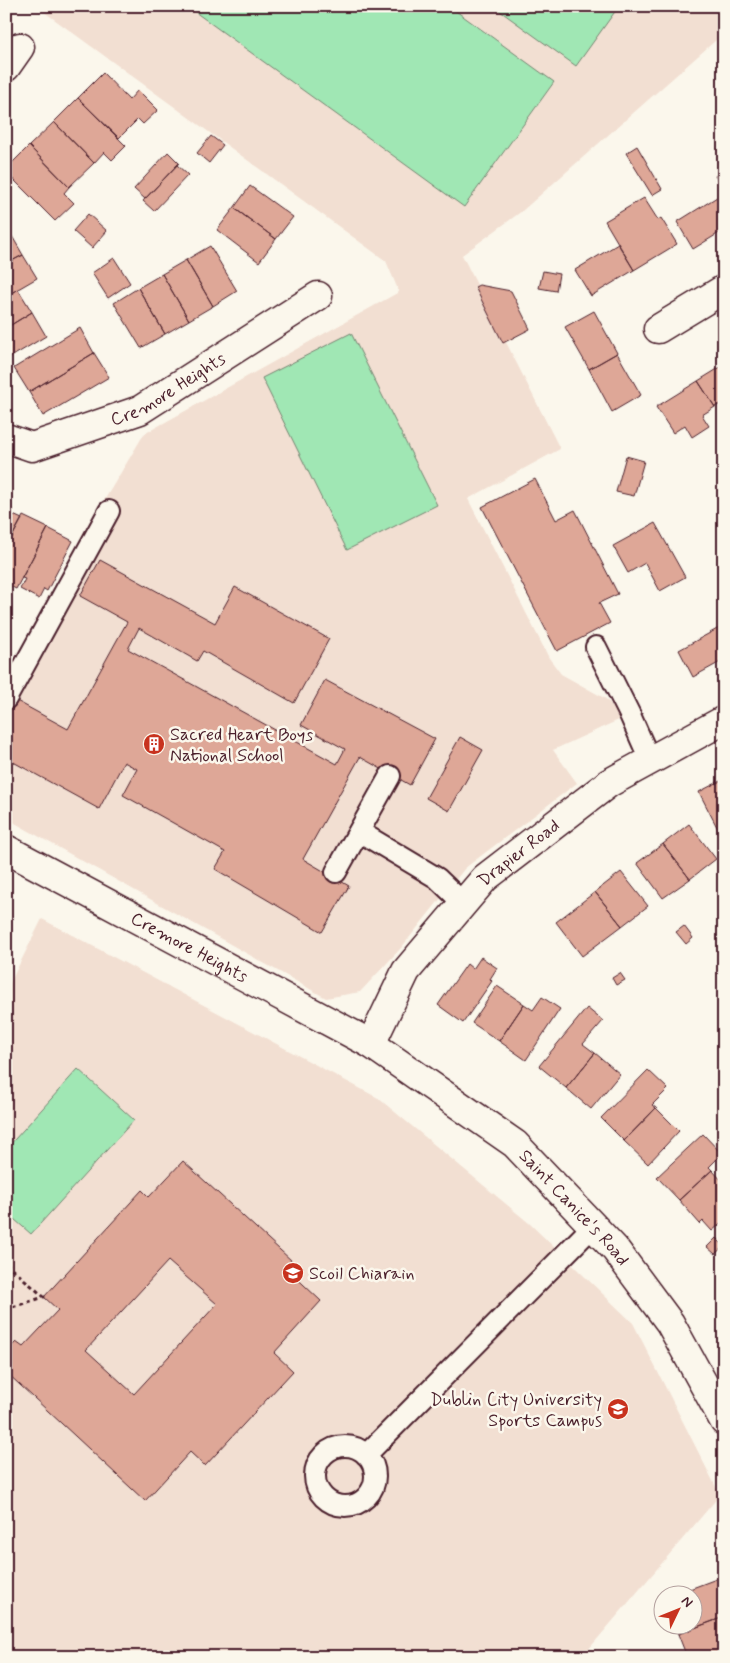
<svg xmlns="http://www.w3.org/2000/svg" width="730" height="1663" viewBox="0 0 730 1663" font-family="Mynerve,sans-serif">
<style>
.built{fill:#f2dfd2}
.green{fill:#a0e7b4;stroke:#758370}
.building{fill:#dea797;stroke:#4a1f2b;fill-rule:evenodd}
.lines{fill:none;stroke-linecap:round;stroke-linejoin:round}
.service-casing{stroke:#4a1f2b;stroke-width:24}
.minor-casing{stroke:#4a1f2b;stroke-width:31}
.path{stroke:#4a1f2b;stroke-width:3;stroke-dasharray:4 4;stroke-linecap:butt}
.service{stroke:#fbf7ec;stroke-width:20}
.minor{stroke:#fbf7ec;stroke-width:28}
.labels{text-anchor:middle;stroke-width:5;stroke-linejoin:round;paint-order:stroke}
.street-label{font-size:18px;fill:#4a1f2b;stroke:#fbf7ec}
.poi-label{font-size:18px;fill:#4a1f2b;stroke:#fbf7ec;text-anchor:start}
</style>
<rect width="100%" height="100%" fill="#fbf7ec"/>
<filter id="ink" filterUnits="userSpaceOnUse"><feTurbulence type="fractalNoise" baseFrequency=".02" numOctaves="2"/><feDisplacementMap in="SourceGraphic" scale="10" xChannelSelector="R" yChannelSelector="G"/><feConvolveMatrix kernelMatrix="1 2 1 2 8 2 1 2 1" color-interpolation-filters="sRGB"/></filter>
<g filter="url(#ink)">
<path class="built" d="M36,6H724V33L522,211L462,255L560,449L468,499L549,658L561,674L606,699L623,718L553,750L577,783L465,868L401,948L360,992L326,998L6,818V683L102,504L144,434L399,292L386,261Z
M42,919L378,1098L529,1223L633,1323L720,1495L582,1657H6V991Z"/>
<path class="green" d="M199,6H449L554,82L464,207L195,12Z
M493,6H619L576,66Z
M351,333L437,505L347,550L262,378Z
M78,1069L134,1120L31,1234L6,1212V1149Z"/>
<path class="building" d="M103,73L129,100L138,90L158,110L143,124L138,119L119,138L78,98Z
M78,98L126,146L112,160L104,152L94,163L54,122Z
M54,122L94,163L69,187L29,146Z
M211,136L223,145L209,163L197,153Z
M29,146L69,187L64,193L74,203L55,221L6,172V169Z
M637,146L662,189L652,195L626,153Z
M168,152L179,163L145,199L134,189Z
M177,165L188,175L154,211L143,201Z
M724,170V190L715,176Z
M250,186L293,217L276,239L234,208Z
M724,193V209L717,197Z
M717,197L724,209V230L693,249L677,222Z
M644,198L658,220L661,218L677,244L634,270L605,221Z
M234,208L276,239L259,262L217,230Z
M88,214L107,231L92,248L73,231Z
M9,231L23,255L6,264V233Z
M618,244L634,270L591,296L575,270Z
M210,246L237,291L213,306L186,260Z
M23,255L37,278L6,296V264Z
M114,258L130,283L108,298L92,273Z
M186,260L213,306L189,320L162,274Z
M543,271L559,274L556,291L539,288Z
M162,274L189,320L165,334L138,288Z
M479,285L511,291L530,329L503,343L475,287Z
M138,288L165,334L141,348L114,303Z
M18,289L32,312L6,328V296Z
M594,311L617,353L589,369L565,327Z
M32,312L46,336L6,360V328Z
M80,328L94,353L29,392L14,368Z
M94,353L109,377L43,416L29,392Z
M617,353L641,395L612,412L589,369Z
M724,365V402L715,407L698,381Z
M698,381L715,407L702,415L709,426L692,437L685,425L673,433L656,407Z
M626,456L644,461L634,496L616,492Z
M535,479L556,520L575,510L618,594L599,603L610,623L557,651L482,507Z
M6,506L13,510L11,514L22,519L6,548Z
M23,516L48,528L16,589L6,584V548Z
M655,523L685,577L660,591L645,563L628,573L613,546Z
M48,528L73,541L47,591L44,589L39,599L20,589L25,579L22,578Z
M100,560L215,623L235,587L329,639L294,703L203,651L197,661L139,628L128,649L337,764L345,749L301,725L325,680L435,739L410,785L360,757L303,859L349,886L322,932L215,869L225,852L123,795L137,769L124,762L99,809L6,758V711L13,699L68,729L127,622L80,596Z
M724,625V637L719,628Z
M719,628L724,637V660L693,677L679,650Z
M460,737L483,750L449,811L426,798Z
M724,779V828L719,831L699,792Z
M689,824L716,859L690,879L663,844Z
M663,844L690,879L663,898L637,863Z
M621,872L648,906L622,926L595,892Z
M595,892L622,926L582,956L556,922Z
M684,926L693,938L686,944L676,932Z
M481,957L497,968L490,979L492,981L463,1023L438,1005L467,964L473,969Z
M620,973L625,980L616,985L612,978Z
M497,986L524,1004L499,1041L472,1023Z
M542,997L560,1009L526,1060L499,1041L524,1004L533,1010Z
M587,1008L603,1021L583,1044L595,1053L566,1088L539,1066Z
M595,1053L620,1074L591,1109L566,1088Z
M648,1070L668,1089L652,1105L656,1108L624,1141L601,1118Z
M656,1108L679,1131L648,1164L624,1141Z
M703,1134L722,1154L709,1167L712,1170L679,1200L657,1177Z
M183,1161L292,1261L286,1268L321,1301L274,1353L293,1371L205,1466L190,1452L145,1501L6,1372V1352L16,1342L23,1347L58,1310L44,1297L142,1190L149,1197ZM168,1261L217,1304L134,1394L86,1350Z
M712,1170L724,1183V1221L712,1231L703,1221L700,1224L679,1200Z
M716,1238L724,1246L715,1254L707,1247Z
M719,1578L724,1591V1617L678,1634L675,1626H692V1596H671Z
M724,1617V1657H687L678,1634Z"/>
<g class="lines">
<g class="service-casing">
<path id="service" d="M596,647L630,715L650,760
M6,699L109,511
M360,832L437,878L463,903
M336,872L390,776
M315 1476a30 30 0 1 1 60 0a30 30 0 1 1-60 0Z
M366,1455L593,1226"/>
</g>
<g class="minor-casing">
<g id="minor">
<path d="M6,67L20,47"/>
<path d="M658,329L724,289"/>
<path id="s1" d="M6,438L32,447L140,410L318,296"/>
<path id="s2" d="M6,849L371,1044L515,1144L615,1249L670,1323L724,1421"/>
<path id="s3" d="M371,1044L406,971L485,878L609,783L724,720"/>
</g>
</g>
<path class="path" d="M6,1263L44,1297L6,1309"/>
<use href="#service" class="service"/>
<use href="#minor" class="minor"/>
</g>
</g>
<defs>
<g id="building-disc" transform="scale(1.125)"><circle r="9.5" fill="#c8321e" stroke="#fbf7ec"/><path d="M-4-6H4V6H1V3H-1V6H-4ZM-2.5-4.3h1.7v1.8h-1.7ZM.8-4.3h1.7v1.8H.8ZM-2.5-1h1.7V.8h-1.7ZM.8-1h1.7V.8H.8Z" fill="#fff"/></g>
<g id="school-disc" transform="scale(1.125)"><circle r="9.5" fill="#c8321e" stroke="#fbf7ec"/><path d="M0-5L7-2L0 1L-7-2ZM-4 1L0 2.5L4 1V4Q0 6-4 4Z" fill="#fff"/></g>
<g id="university-disc" transform="scale(1.125)"><circle r="9.5" fill="#c8321e" stroke="#fbf7ec"/><path d="M0-5L7-2L0 1L-7-2ZM-4 1L0 2.5L4 1V4Q0 6-4 4Z" fill="#fff"/></g>
</defs>
<g fill-rule="evenodd">
<use href="#building-disc" x="154" y="744"/>
<use href="#school-disc" x="293" y="1273"/>
<use href="#university-disc" x="618" y="1409"/>
</g>
<g class="labels">
<g class="street-label">
<text dy="6" stroke="none"><textPath href="#s1" startOffset="176">Cremore Heights</textPath></text>
<text dy="6" stroke="none"><textPath href="#s3" startOffset="245">Drapier Road</textPath></text>
<text dy="6" stroke="none"><textPath href="#s2" startOffset="208">Cremore Heights</textPath></text>
<text dy="6" stroke="none"><textPath href="#s2" startOffset="676">Saint Canice's Road</textPath></text>
</g>
<g class="poi-label">
<text x="170" y="740">Sacred Heart Boys<tspan x="170" dy="21">National School</tspan></text>
<text x="309" y="1279">Scoil Chiarain</text>
<text x="602" y="1405" text-anchor="end">Dublin City University<tspan x="602" dy="21">Sports Campus</tspan></text>
</g>
</g>
<rect width="730" height="1663" fill="none" stroke="#fbf7ec" stroke-width="25"/>
<rect x="12" y="12" width="705" height="1638" fill="none" stroke="#4a1f2b" stroke-width="2" filter="url(#ink)"/>
<g transform="translate(678 1610) rotate(47)"><circle r="24" fill="#fbf7ec" stroke="#b4a19f"/>
<path d="M0-4L9 19L0 12L-9 19Z" fill="#c8321e"/>
<text y="-8" font-size="14" font-weight="bold" text-anchor="middle" fill="#4a1f2b">N</text>
</g>
</svg>
